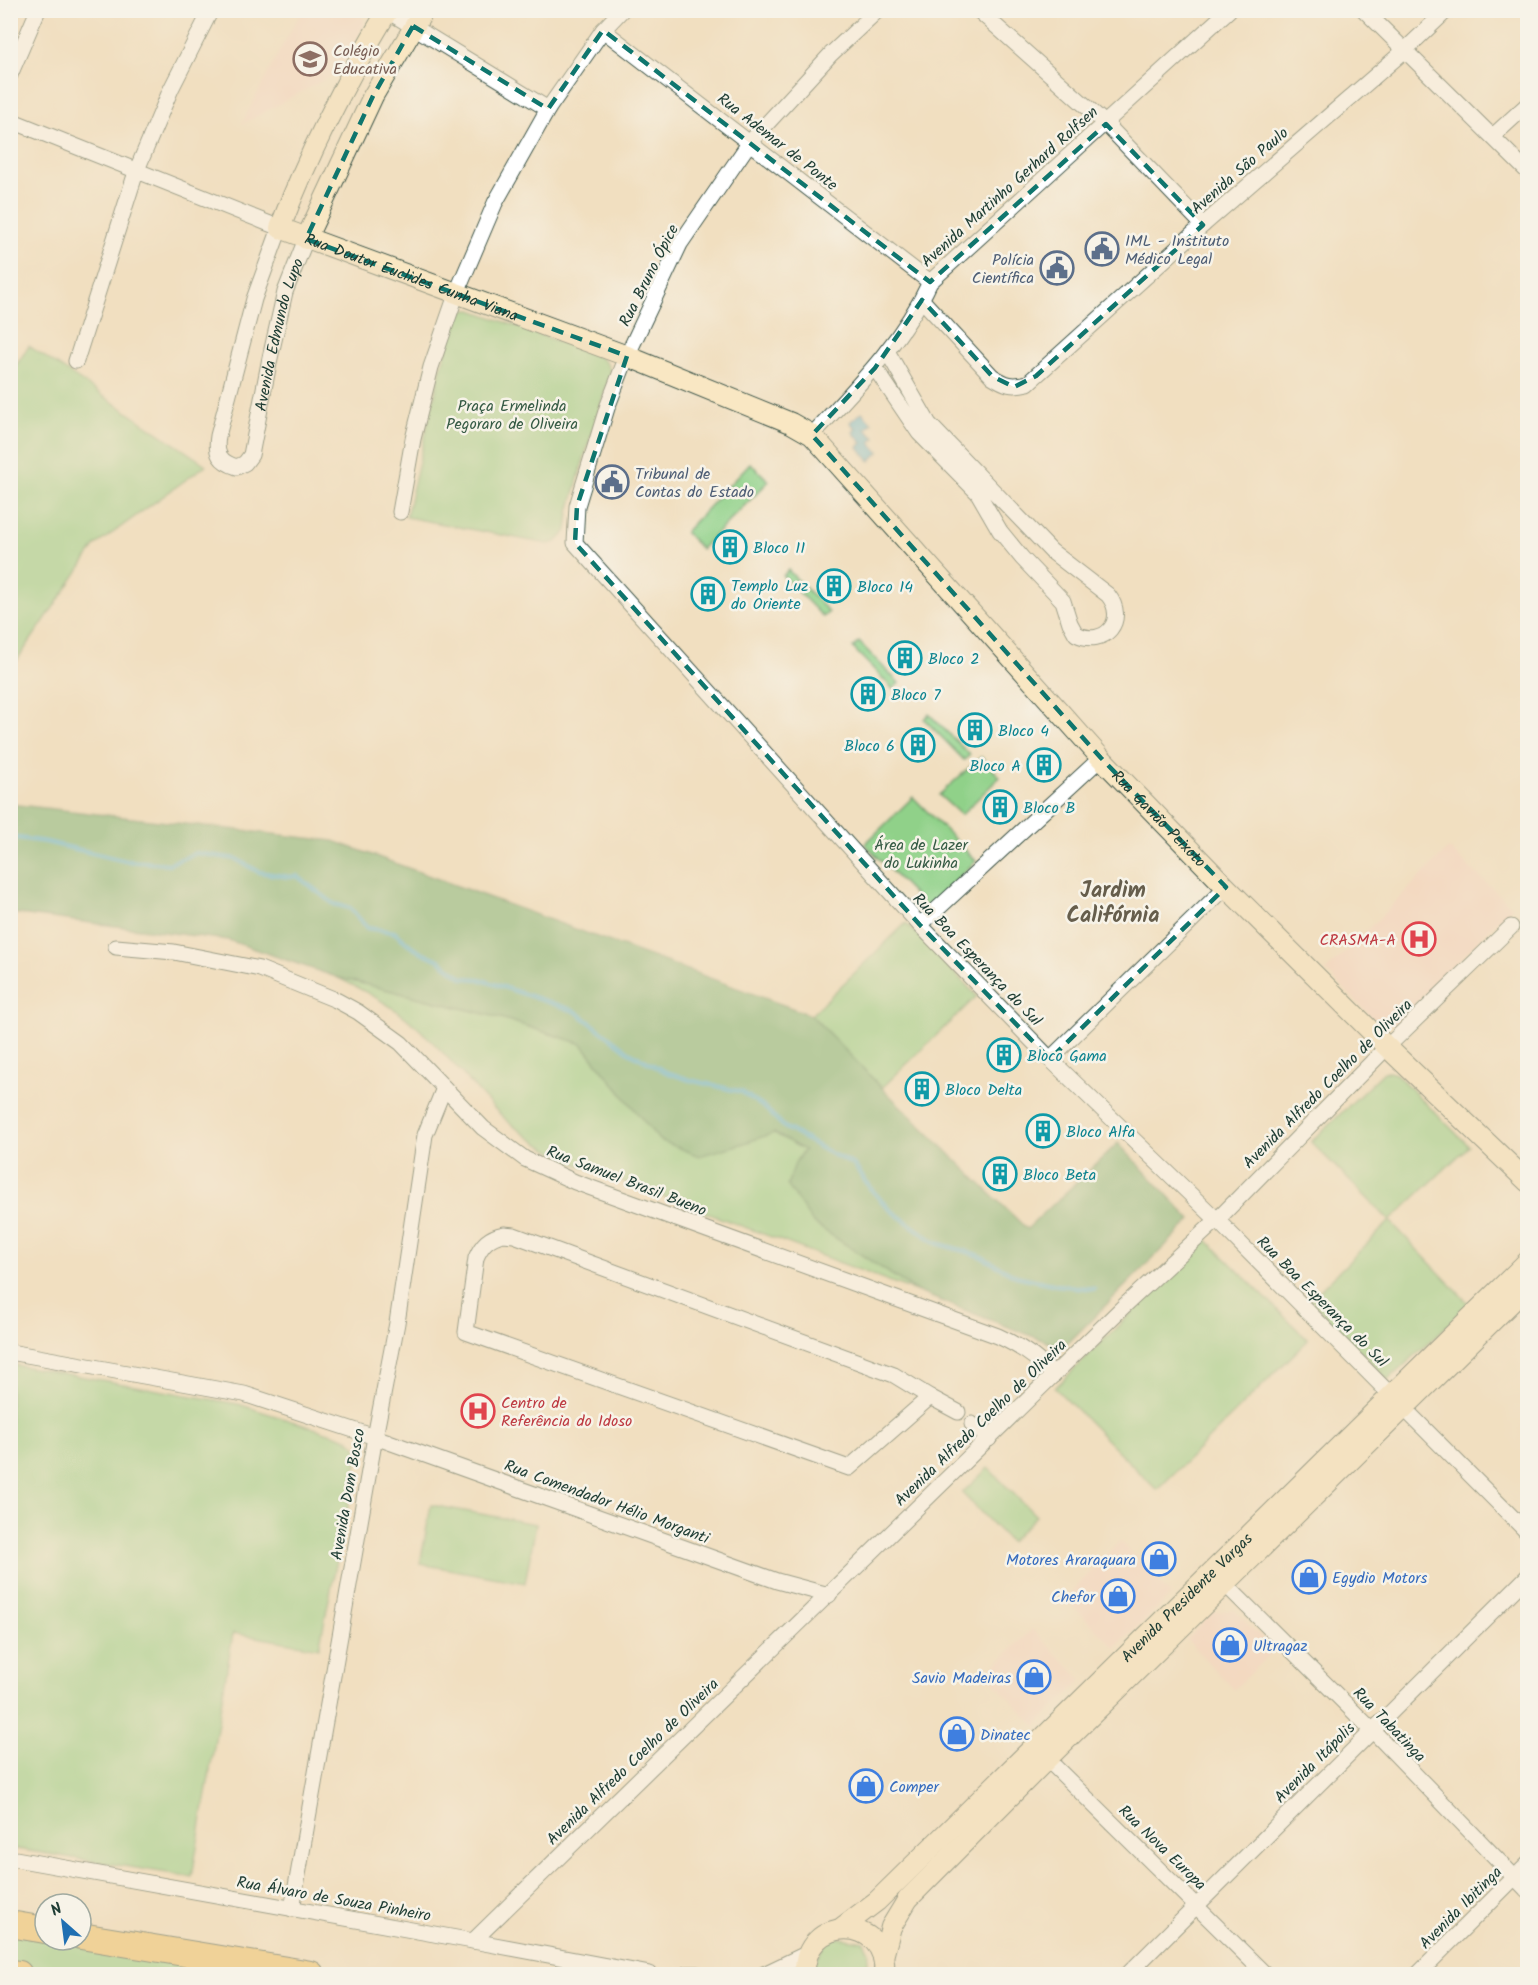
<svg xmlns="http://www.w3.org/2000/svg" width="1538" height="1985" viewBox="0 0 1538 1985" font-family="Kalam,sans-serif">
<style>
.built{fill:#f5d2c2}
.green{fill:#90d189;stroke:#58875e;stroke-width:1.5}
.forest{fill:#74b375;stroke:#4a7854;stroke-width:1.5}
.water{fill:#55b4d3;stroke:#3a7884;stroke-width:1.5}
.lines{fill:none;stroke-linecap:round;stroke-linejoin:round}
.stream{stroke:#55b4d3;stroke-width:4.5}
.street-casing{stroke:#3e5549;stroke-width:17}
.secondary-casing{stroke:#3e5549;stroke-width:22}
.highway-casing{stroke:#3e5549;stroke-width:28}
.street{stroke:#fff;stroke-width:15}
.secondary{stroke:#f9e7c3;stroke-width:20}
.highway{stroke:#f0c369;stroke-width:26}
.marked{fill:none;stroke:#0f766e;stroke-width:4.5;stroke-dasharray:12 8;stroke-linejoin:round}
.labels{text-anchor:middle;stroke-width:5;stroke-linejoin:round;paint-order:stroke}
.education-label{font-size:16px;fill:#785e54;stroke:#f7f3e8;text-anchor:start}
.street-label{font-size:16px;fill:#1f3d34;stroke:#f7f3e8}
.service-label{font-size:16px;fill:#4e5e75;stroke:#f7f3e8;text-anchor:start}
.park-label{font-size:16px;fill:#365b45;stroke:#f7f3e8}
.culture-label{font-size:16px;fill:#0d838f;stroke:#f7f3e8;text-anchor:start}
.health-label{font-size:16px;fill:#be3a42;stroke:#f7f3e8;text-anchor:end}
.shop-label{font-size:16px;fill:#366cbe;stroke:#f7f3e8;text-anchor:start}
.district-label{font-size:22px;font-weight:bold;fill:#665e4c;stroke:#f7f3e8}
</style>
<rect width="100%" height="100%" fill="#f7f3e8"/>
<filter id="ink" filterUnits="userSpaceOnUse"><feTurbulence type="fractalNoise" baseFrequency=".0167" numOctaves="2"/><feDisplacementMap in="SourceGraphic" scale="12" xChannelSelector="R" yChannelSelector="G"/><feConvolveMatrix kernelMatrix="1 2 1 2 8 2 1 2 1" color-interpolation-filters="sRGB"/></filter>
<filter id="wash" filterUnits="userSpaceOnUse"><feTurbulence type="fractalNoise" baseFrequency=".008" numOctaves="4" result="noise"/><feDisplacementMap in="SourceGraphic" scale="24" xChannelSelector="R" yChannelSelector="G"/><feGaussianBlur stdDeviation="1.35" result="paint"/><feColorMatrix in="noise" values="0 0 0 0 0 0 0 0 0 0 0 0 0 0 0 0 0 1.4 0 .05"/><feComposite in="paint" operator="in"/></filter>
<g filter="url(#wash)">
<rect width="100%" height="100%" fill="#f1dfc0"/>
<path class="built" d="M302,11H361L364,24L340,71L242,124L281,48Z
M1449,848L1512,907L1396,1024L1378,1023L1326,971Z
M1120,1541L1171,1595L1115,1648L1065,1598Z
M1234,1610L1274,1650L1234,1689L1186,1639L1212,1613Z
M1032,1629L1082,1680L1036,1726L986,1674Z"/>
<path class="green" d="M467,310H472L596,355C604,360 610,365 610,375L582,465L569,512L567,531L556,542L548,544L406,517L441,368L456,319L462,312Z
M29,346L206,465L96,545L11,669V373Z
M750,463L769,481L701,549L685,532Z
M788,570L829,612L823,617L783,576Z
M859,642L899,683L893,689L853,648Z
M929,714L970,755L964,760L924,719Z
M981,757L1000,777L961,815L939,795Z
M913,797L976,861L927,908L865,844Z
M906,923L977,996L882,1088L811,1015Z
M336,977L501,1018L582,1044L659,1140L741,1144L774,1132L805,1150L796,1161L813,1223L918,1292L568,1161C543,1146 517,1132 497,1111C467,1082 443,1048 411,1022C389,1003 362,990 336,977Z
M1384,1072H1389L1396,1074L1469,1146L1390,1221L1470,1305L1388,1380L1310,1300L1390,1221L1311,1142Z
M1206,1239L1308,1340L1157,1490L1055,1388Z
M10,1364L238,1404L348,1439L356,1446L359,1453L319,1648L233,1633L192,1877L11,1848Z
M988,1468L1036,1516L1010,1542L962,1493Z
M431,1505L536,1524L525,1583L420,1564Z
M10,1933L45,1940H54L260,1974H66L11,1965Z
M829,1936L864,1942L869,1952L866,1974H808Z"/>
<path class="forest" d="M10,804L334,841L811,1015L882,1088L1027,1229L1118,1143L1191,1220L1063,1348L918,1292L813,1223L787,1185L796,1161L804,1150L774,1133L741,1144L699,1156L659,1140L582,1044L501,1018L336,977L228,940L11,913Z"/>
<path class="water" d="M862,412L872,423L866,429L875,438L870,442L879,452L870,461L858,447L862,443L853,432L856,429L850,422Z"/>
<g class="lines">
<path class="stream" d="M10,837L46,842L126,861L169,864L196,853L236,859L259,872L289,877L297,876L334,904L350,908L367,928L394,932L415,949L439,960L463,978L479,979L575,1011L629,1052L666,1072L690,1080L742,1092L766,1109L784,1127L828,1152L854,1165L870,1188L889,1209L936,1243L978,1255L1016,1276L1057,1285L1094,1289"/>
</g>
</g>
<g filter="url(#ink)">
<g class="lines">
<g class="street-casing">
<g id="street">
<path d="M386,10L548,109"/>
<path d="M878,10L831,54L750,142L680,244L627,356L607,408L577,506L575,543L920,925L1050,1059L1217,1220L1528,1533"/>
<path d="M978,10L1106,124L1203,225"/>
<path d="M1364,10L1528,172"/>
<path d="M603,30L930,282"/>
<path d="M10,75L38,10"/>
<path id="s1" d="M10,120L280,228L254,299L218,436C215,454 220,462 237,467L245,463L251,455L270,358L285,292L306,239"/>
<path d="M1493,136L1528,104"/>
<path d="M922,300L992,376C1006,385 1012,387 1028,383L1203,225L1404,51L1447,10"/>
<path d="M76,361L136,172L171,89L211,10"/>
<path d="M875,368L919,433L978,493L1000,531L1022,558L1063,601L1070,623L1076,634C1105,648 1128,620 1108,595L1051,551L929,424L887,351"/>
<path d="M812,435C856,388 903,341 930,282L1229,10"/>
<path d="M400,512L413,439L431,367L457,292L495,203L548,109L603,30L622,10"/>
<path d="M920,925L1101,758"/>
<path d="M116,947L174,952L260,969L336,1000L358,1012L401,1043L483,1128L525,1159L575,1182L998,1336C1020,1346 1037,1357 1054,1375"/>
<path d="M1050,1059L1226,887"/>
<path d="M504,1234L514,1235L894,1375L930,1397L849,1468L466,1332L476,1258C482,1244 489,1237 504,1234Z"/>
<path d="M10,1352L244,1394L375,1437L777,1581L829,1595"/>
<path d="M930,1397L958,1412"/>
<path d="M972,1424L989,1439"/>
<path d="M1225,1584L1372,1730L1528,1891"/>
<path d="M1039,1751L1265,1974"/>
<path d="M10,1858L473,1941L650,1974"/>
<path d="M292,1909L375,1437L397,1323L425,1135L444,1088"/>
<path d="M473,1941L1124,1306L1217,1220L1387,1047L1511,927"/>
<path d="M687,1974H697"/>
<path d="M764,1974L808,1953"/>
<path d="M1128,1974L1528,1576"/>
<path d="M1418,1974L1528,1864"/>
</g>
</g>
<g class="secondary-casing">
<g id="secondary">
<path id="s2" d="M388,10C346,80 309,152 280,228L627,356L791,423L812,435L1101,758L1226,887L1387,1047L1528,1182"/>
<path d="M306,239L373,96L424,10"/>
<path id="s3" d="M840,1929L877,1901L1528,1261"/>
<path d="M883,1957L891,1927L908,1899L1047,1759L1528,1286"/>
<path d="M805,1974C803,1913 890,1916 884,1974"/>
</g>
</g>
<g class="highway-casing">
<path id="highway" d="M10,1924L45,1930
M81,1936L311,1974
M10,1973L19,1974"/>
</g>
<use href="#street" class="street"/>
<use href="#secondary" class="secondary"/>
<use href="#highway" class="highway"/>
</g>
</g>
<path d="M0 0H1538V1985H0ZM413,26L548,109L603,30L930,282L1106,124L1203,225L1036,376L1014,387L992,376L922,300L875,368L812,435L1101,758L1226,887L1050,1059L920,925L575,543L577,506L627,356L306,239L373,96Z" fill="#f1dfc0" fill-opacity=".55" fill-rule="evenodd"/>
<path class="marked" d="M413,26L548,109L603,30L930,282L1106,124L1203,225L1036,376L1014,387L992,376L922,300L875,368L812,435L1101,758L1226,887L1050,1059L920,925L575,543L577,506L627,356L306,239L373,96Z"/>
<defs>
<g id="school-ring" transform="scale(1.725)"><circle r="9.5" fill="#f7f3e8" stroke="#8d6e63" stroke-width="1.5"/><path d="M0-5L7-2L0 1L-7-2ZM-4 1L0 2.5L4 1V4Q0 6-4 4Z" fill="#8d6e63"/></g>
<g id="civic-ring" transform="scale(1.725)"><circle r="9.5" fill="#f7f3e8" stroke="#5c6f8a" stroke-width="1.5"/><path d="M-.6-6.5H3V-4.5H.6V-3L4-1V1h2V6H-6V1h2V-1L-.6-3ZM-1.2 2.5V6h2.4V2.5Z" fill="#5c6f8a"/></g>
<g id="building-ring" transform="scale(1.725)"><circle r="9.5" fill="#f7f3e8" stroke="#0f9aa8" stroke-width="1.5"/><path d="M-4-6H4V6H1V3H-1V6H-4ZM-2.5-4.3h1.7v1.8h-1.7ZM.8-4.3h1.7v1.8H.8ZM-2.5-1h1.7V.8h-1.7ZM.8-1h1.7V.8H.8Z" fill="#0f9aa8"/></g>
<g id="hospital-ring" transform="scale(1.725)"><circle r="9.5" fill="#f7f3e8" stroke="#e0444e" stroke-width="1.5"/><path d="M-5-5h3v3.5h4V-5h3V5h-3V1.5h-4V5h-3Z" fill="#e0444e"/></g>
<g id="shop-ring" transform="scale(1.725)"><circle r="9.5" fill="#f7f3e8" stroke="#3f7fe0" stroke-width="1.5"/><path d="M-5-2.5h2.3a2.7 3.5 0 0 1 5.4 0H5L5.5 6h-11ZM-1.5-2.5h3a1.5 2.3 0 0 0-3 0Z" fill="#3f7fe0"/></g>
</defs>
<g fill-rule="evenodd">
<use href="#school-ring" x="310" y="59"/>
<use href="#civic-ring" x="1102" y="249"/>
<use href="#civic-ring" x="1057" y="268"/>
<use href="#civic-ring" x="612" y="482"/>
<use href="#building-ring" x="730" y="547"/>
<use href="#building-ring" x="834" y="586"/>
<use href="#building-ring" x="708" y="594"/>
<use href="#building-ring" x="905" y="658"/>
<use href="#building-ring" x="868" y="694"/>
<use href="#building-ring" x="975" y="730"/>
<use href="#building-ring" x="918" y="745"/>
<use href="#building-ring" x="1044" y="765"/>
<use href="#building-ring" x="1000" y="807"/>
<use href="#hospital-ring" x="1419" y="939"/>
<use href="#building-ring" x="1004" y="1055"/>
<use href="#building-ring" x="922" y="1089"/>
<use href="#building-ring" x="1043" y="1131"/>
<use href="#building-ring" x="1000" y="1174"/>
<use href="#hospital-ring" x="478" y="1411"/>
<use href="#shop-ring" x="1159" y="1559"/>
<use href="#shop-ring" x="1309" y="1577"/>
<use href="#shop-ring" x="1118" y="1596"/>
<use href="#shop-ring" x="1230" y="1645"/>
<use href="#shop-ring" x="1034" y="1677"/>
<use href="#shop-ring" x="957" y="1734"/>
<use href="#shop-ring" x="866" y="1786"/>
</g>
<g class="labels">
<g class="education-label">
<text x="333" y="56">Colégio<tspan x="333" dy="18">Educativa</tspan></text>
</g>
<g class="street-label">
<text transform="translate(778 141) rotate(38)" y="6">Rua Ademar de Ponte</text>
<text transform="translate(1239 170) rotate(-41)" y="6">Avenida São Paulo</text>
<text transform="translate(1009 186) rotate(-42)" y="6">Avenida Martinho Gerhard Rolfsen</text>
<text transform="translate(648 275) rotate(-63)" y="6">Rua Bruno Ópice</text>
<text dy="6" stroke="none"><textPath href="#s2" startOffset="384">Rua Doutor Euclides Cunha Viana</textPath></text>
<text dy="6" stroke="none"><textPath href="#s1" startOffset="692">Avenida Edmundo Lupo</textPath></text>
<text dy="6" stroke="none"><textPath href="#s2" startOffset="1332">Rua Gavião Peixoto</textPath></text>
<text transform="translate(978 959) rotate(46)" y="6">Rua Boa Esperança do Sul</text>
<text transform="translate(1327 1083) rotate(-45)" y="6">Avenida Alfredo Coelho de Oliveira</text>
<text transform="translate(627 1180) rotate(21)" y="6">Rua Samuel Brasil Bueno</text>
<text transform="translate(1323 1301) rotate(45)" y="6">Rua Boa Esperança do Sul</text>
<text transform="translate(980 1422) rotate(-44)" y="6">Avenida Alfredo Coelho de Oliveira</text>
<text transform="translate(347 1494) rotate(-80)" y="6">Avenida Dom Bosco</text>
<text transform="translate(607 1501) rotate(20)" y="6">Rua Comendador Hélio Morganti</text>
<text dy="6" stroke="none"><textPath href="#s3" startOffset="480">Avenida Presidente Vargas</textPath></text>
<text transform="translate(1390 1724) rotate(46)" y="6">Rua Tabatinga</text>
<text transform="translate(632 1761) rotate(-44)" y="6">Avenida Alfredo Coelho de Oliveira</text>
<text transform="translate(1314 1762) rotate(-45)" y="6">Avenida Itápolis</text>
<text transform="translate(1163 1847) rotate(44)" y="6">Rua Nova Europa</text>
<text transform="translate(334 1898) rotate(10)" y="6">Rua Álvaro de Souza Pinheiro</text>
<text transform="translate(1460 1907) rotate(-45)" y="6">Avenida Ibitinga</text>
</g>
<g class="service-label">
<text x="1125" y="246">IML - Instituto<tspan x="1125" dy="18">Médico Legal</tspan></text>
<text x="1034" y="265" text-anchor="end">Polícia<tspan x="1034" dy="18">Científica</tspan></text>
<text x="635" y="479">Tribunal de<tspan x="635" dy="18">Contas do Estado</tspan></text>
</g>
<g class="park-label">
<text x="512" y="411">Praça Ermelinda<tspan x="512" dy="18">Pegoraro de Oliveira</tspan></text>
<text x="921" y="850">Área de Lazer<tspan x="921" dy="18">do Lukinha</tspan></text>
</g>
<g class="culture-label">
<text x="753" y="553">Bloco 11</text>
<text x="731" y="591">Templo Luz<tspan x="731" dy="18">do Oriente</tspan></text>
<text x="857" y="592">Bloco 14</text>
<text x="928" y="664">Bloco 2</text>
<text x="891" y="700">Bloco 7</text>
<text x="998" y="736">Bloco 4</text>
<text x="895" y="751" text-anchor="end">Bloco 6</text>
<text x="1021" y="771" text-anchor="end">Bloco A</text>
<text x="1023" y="813">Bloco B</text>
<text x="1027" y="1061">Bloco Gama</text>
<text x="945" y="1095">Bloco Delta</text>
<text x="1066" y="1137">Bloco Alfa</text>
<text x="1023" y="1180">Bloco Beta</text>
</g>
<g class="health-label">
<text x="1396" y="945">CRASMA-A</text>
<text x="501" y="1408" text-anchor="start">Centro de<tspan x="501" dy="18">Referência do Idoso</tspan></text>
</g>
<g class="shop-label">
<text x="1136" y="1565" text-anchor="end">Motores Araraquara</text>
<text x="1332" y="1583">Egydio Motors</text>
<text x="1095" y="1602" text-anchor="end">Chefor</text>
<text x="1253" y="1651">Ultragaz</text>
<text x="1011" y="1683" text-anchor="end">Savio Madeiras</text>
<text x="980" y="1740">Dinatec</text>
<text x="889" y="1792">Comper</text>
</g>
<g class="district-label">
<text x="1113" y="897">Jardim<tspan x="1113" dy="25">Califórnia</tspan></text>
</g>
</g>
<rect width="1538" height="1985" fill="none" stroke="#f7f3e8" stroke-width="36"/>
<g transform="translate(63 1922) rotate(332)"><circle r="28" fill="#f7f3e8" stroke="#a1aaa0" stroke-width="1.5"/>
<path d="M0-4.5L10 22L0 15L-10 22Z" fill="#1f6fb2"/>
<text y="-9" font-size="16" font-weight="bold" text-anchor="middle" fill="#1f3d34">N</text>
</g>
</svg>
